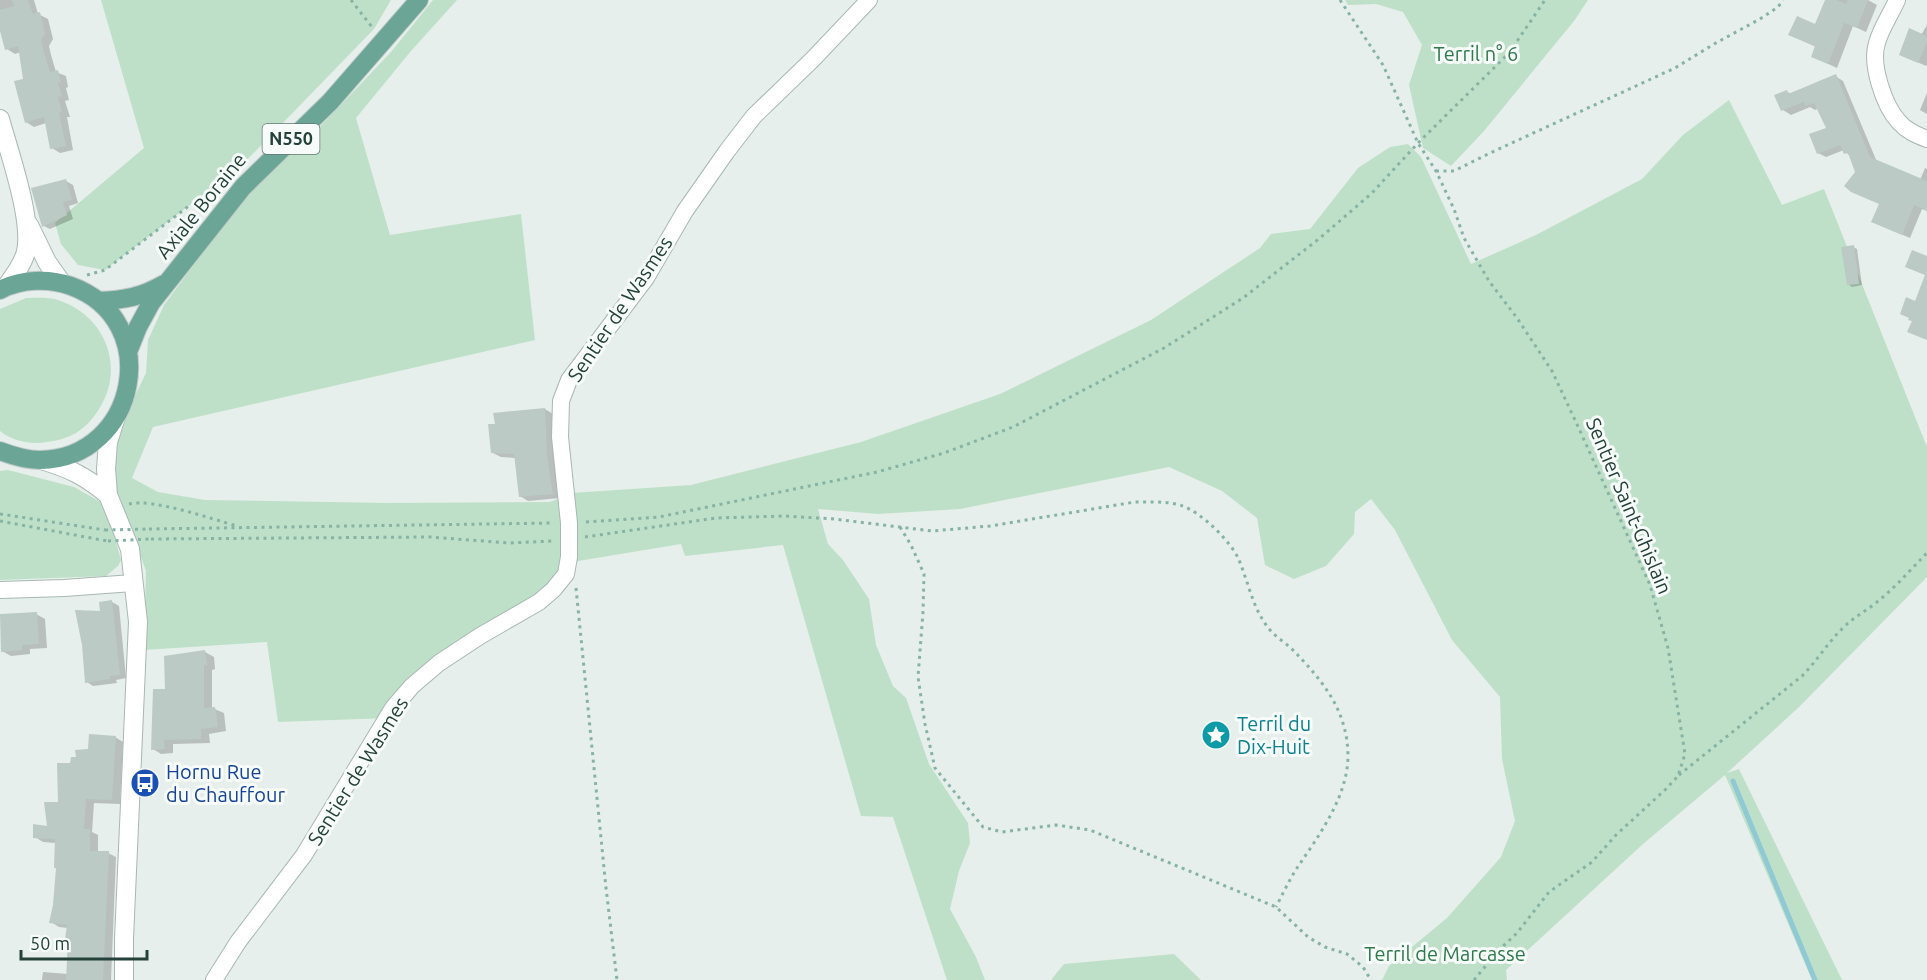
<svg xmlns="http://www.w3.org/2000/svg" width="1927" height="980" viewBox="0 0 1927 980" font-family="Ubuntu,sans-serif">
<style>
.green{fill:#bfe0c8}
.shadow{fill:#0003}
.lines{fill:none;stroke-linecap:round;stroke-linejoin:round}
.stream{stroke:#8ec9d4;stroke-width:5}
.building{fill:#bbcac4}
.minor-casing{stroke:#a8b8b2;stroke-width:18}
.tertiary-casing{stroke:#a8b8b2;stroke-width:20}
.primary-casing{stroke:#c2cac8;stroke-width:20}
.path{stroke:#86b3a5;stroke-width:3;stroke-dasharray:3 4.5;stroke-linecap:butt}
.minor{stroke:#fff;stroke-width:16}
.tertiary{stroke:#fff;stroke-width:18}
.primary{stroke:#6aa596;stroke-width:18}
.path-bridge{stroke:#86b3a5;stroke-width:3;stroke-dasharray:3 4.5;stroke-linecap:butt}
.labels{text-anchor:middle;stroke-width:6;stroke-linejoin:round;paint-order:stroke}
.shield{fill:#f7fbf9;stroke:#637a73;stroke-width:1.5}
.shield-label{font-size:18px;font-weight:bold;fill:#24423a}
.park-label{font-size:20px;fill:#2d7a4b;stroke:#f7fbf9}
.street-label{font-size:20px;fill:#24423a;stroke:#f7fbf9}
.culture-label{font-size:20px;fill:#0d838f;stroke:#f7fbf9;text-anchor:start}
.transit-label{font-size:20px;fill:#164399;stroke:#f7fbf9;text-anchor:start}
</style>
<rect width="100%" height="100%" fill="#e6efeb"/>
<path class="green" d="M101,0H391L374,29L242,165L105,270L78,265L61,244L55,223L144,148Z
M433,0H457L411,51L356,118L390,235L521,214L535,340L153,427L132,478L158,492L205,500L388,503L550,502L572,493L691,485L861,442L1000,394L1151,320L1260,248L1271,234L1310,229L1358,168L1390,147L1408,144L1421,157L1471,264L1536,235L1642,179L1683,135L1729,100L1782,205L1824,189L1927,447V577L1799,707L1727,773L1739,769L1842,980H1812L1725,775L1643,844L1506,970L1507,980H1382L1389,966L1447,918L1501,857L1515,821L1502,759L1500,697L1452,640L1395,530L1371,499L1355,512L1354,534L1326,566L1294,579L1265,565L1257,518L1222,491L1169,467L960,509L878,514L818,509L828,544L843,560L869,599L876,645L893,686L906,698L929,764L968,823L970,843L959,871L950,909L976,957L985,980H947L893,817L861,816L783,545L685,556L681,544L578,561L554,600L451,663L388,718L278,722L267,642L144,650L146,571L113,480L118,441L130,406L146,373L148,340L164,305L215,236L264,177L312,135L391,52Z
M1345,0H1588L1574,21L1484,131L1451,166L1423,148L1409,85L1422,45L1403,12L1376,4L1348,5Z
M26,298C35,298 48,297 58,300C105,315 126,367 99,409C92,421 79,434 65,438C60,440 53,441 47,442C32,445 12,441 0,431V309Z
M8,470L74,487L106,505L121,560L118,566L106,576L0,580V471Z
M1174,954L1201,980H1051L1064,964Z"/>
<path class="shadow" d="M0,0H34L38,14L48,19L53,39L49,46L51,55L56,72L66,76L68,87L66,88L69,100L65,101L70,117H67L73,150L60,153L52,148L46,123L34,127L26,122L25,80L21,52L15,54L7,49L0,25Z
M1827,0H1868L1877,5L1866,32L1853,26L1837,68L1813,57L1816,47L1790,35L1816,26Z
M1927,25V64L1926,66L1908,58Z
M1835,76L1843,81L1877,162L1920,180L1925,168L1927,169V211L1922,209L1910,238L1873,222L1881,204L1857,173L1851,157L1844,150L1826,157L1818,153L1828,128L1819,108L1815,110L1810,107L1791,115L1783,110L1786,91L1791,94Z
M1927,93V114L1920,110Z
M66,181L73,185L78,203L69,206L73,219L50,229L44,226Z
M1853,247L1857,249L1862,285L1852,287L1848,284Z
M545,409L553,414L560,498L528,501L520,496L516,458L501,457L493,453L497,425L495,414Z
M112,602L119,606L126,678L116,680L117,683L93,686L87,682L102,612Z
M36,614L45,619L47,648L30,649V654L11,656L2,651Z
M205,652L214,657L215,669L212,670V708L224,713L226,731L209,734L210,743L173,744V753L161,754L153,749L167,690Z
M115,737L123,742L120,804L94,803L92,832L98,835V853H108L116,857L111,980H42L43,972L68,974L70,940L68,928L59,927L51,922L55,905L57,868L56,843L43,842L35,837L48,827L60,804L72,765L89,750Z"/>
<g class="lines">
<path class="stream" d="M1733,781L1815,980"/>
</g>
<path class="building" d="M12,0H28L33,14L40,12L45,34L41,40L43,49L50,72L58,70L61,82L58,83L62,96L58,97L62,112L59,113L66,146L50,149L44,117L25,123L14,81L23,79L18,46L5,50L0,31V10L14,6Z
M1825,0H1837L1846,4L1848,0H1868L1857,28L1844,23L1828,64L1811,57L1815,46L1788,35L1797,16L1815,24Z
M1909,28L1927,36V42L1918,63L1899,55Z
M1836,74L1870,157L1927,181V211L1914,205L1902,235L1871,222L1879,204L1851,192L1844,186L1855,172L1848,153L1844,154L1840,145L1817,154L1809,134L1826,128L1814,103L1805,106L1804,102L1781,111L1774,95L1787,90L1788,94Z
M66,179L72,200L63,202L67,215L42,227L31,188Z
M1854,245L1859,284L1847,285L1841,247Z
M1912,250L1927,256V340L1907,332L1912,321L1908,320L1909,318L1900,314L1906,297L1915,301L1925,275L1905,267Z
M545,408L547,455L553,494L519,497L514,454L491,453L488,424H495L493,413Z
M112,600L120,675L110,676V679L85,683L82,645L75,610L100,611L99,602Z
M37,612L39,644L22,645V650L1,652L0,614Z
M205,650L207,665H204V708L215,707L218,727L201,729V739L164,740L165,749L151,750L153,689H165L164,656Z
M89,734L116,736L112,800L86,799L84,829H90V851H109L103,980H66L68,940L65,939L67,925L49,923L53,905L56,868H54L55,839L33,838V824L47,826L44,802H58L57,763H70L71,757H76L75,750L88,749Z"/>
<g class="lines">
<g class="minor-casing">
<path id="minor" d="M1897,0C1891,14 1881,28 1877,43C1870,64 1884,106 1899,122C1907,131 1916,135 1927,139
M0,590L64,588L133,583
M214,980L238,942L304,855L393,708L412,686L439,663L480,636L539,602L553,590L566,574L569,557V523L560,437L561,401L569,380L646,278L685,211L727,151L754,116L813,59L869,0"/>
</g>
<g class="tertiary-casing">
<path id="tertiary" d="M0,119C9,152 35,225 25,255C21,267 13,277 6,287
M29,225L47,262L61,282
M116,417L108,442L106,469L108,495L130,549L138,622L124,939V980
M41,460C69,468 85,476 108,495"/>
</g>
<g class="primary-casing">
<path id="primary" d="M0,290C21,279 49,278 71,286C165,320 138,459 40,460C26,460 13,456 0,451
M98,301C125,300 141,297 164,284
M128,352L138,327L151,303L243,187L330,102L419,0"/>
</g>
<path class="path" d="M351,0L372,27
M1340,0L1383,65L1418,143L1436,171L1454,209L1464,238L1489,281L1517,318L1552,371L1575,420L1650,585L1668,648L1685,754L1678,776L1666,789L1616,835L1592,862L1549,892L1517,933L1499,950L1474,980
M1436,171H1454L1490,153L1675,68L1714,44L1760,19L1778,7L1783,0
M87,275L105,270L228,176
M129,504C152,498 212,519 237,526
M0,514L105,530
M0,521L107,541
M586,522L659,517L877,472L944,453L1013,427L1164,348L1243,298L1320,238L1372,193L1418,143L1509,53L1545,0
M900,527L911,545L924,574L923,612L918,677L925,724L935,768L983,827L1002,832L1056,825L1090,830L1276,907L1308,937L1325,947L1347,954L1363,967L1371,980
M149,529L553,523
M585,537L716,518L785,516L834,519L932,531L990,526L1135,502C1150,502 1165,501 1180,505C1200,511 1231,541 1239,560C1249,584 1253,610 1270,630C1276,637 1284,642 1291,648C1322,680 1348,710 1348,757C1347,799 1317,838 1295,871C1288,883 1282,895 1276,907
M151,539L430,537L509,543L554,541
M576,588L606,888L617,980
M1679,775L1802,676C1817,661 1828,642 1844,627C1854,617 1866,611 1877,602C1895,588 1911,569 1927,553"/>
<use href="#minor" class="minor"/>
<use href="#tertiary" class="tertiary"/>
<use href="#primary" class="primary"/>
<path class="path-bridge" d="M105,530L149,529
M108,541L151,539"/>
</g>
<defs>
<g id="sight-disc" transform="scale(1.5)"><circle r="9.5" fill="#0f9aa8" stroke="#f7fbf9"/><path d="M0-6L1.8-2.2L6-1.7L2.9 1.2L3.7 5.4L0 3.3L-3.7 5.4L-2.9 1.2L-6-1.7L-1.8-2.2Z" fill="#fff"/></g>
<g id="bus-disc" transform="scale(1.5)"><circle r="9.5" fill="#1a4fb4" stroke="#f7fbf9"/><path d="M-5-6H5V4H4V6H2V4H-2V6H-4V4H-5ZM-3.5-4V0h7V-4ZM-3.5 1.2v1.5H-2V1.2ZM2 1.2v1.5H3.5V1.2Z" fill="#fff"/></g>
</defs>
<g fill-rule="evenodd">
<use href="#sight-disc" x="1216" y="735"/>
<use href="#bus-disc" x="145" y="783"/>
</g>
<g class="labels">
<rect class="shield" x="262.5" y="124" width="57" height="30" rx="4.5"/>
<g class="shield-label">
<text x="291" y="145">N550</text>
</g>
<g class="park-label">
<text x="1476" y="61">Terril n° 6</text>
<text x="1445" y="961">Terril de Marcasse</text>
</g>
<g class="street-label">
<text transform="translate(201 206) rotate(-51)" y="7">Axiale Boraine</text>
<text transform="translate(620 309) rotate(-56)" y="7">Sentier de Wasmes</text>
<text transform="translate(1629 506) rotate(67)" y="7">Sentier Saint-Ghislain</text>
<text transform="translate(358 771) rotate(-58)" y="7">Sentier de Wasmes</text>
</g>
<g class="culture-label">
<text x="1237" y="731">Terril du<tspan x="1237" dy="23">Dix-Huit</tspan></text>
</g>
<g class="transit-label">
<text x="166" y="779">Hornu Rue<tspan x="166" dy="23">du Chauffour</tspan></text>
</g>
</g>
<path d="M21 950v9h126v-9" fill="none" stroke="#24423a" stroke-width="3"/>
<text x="30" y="950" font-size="18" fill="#24423a" stroke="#f7fbf9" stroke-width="4.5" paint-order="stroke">50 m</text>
</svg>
